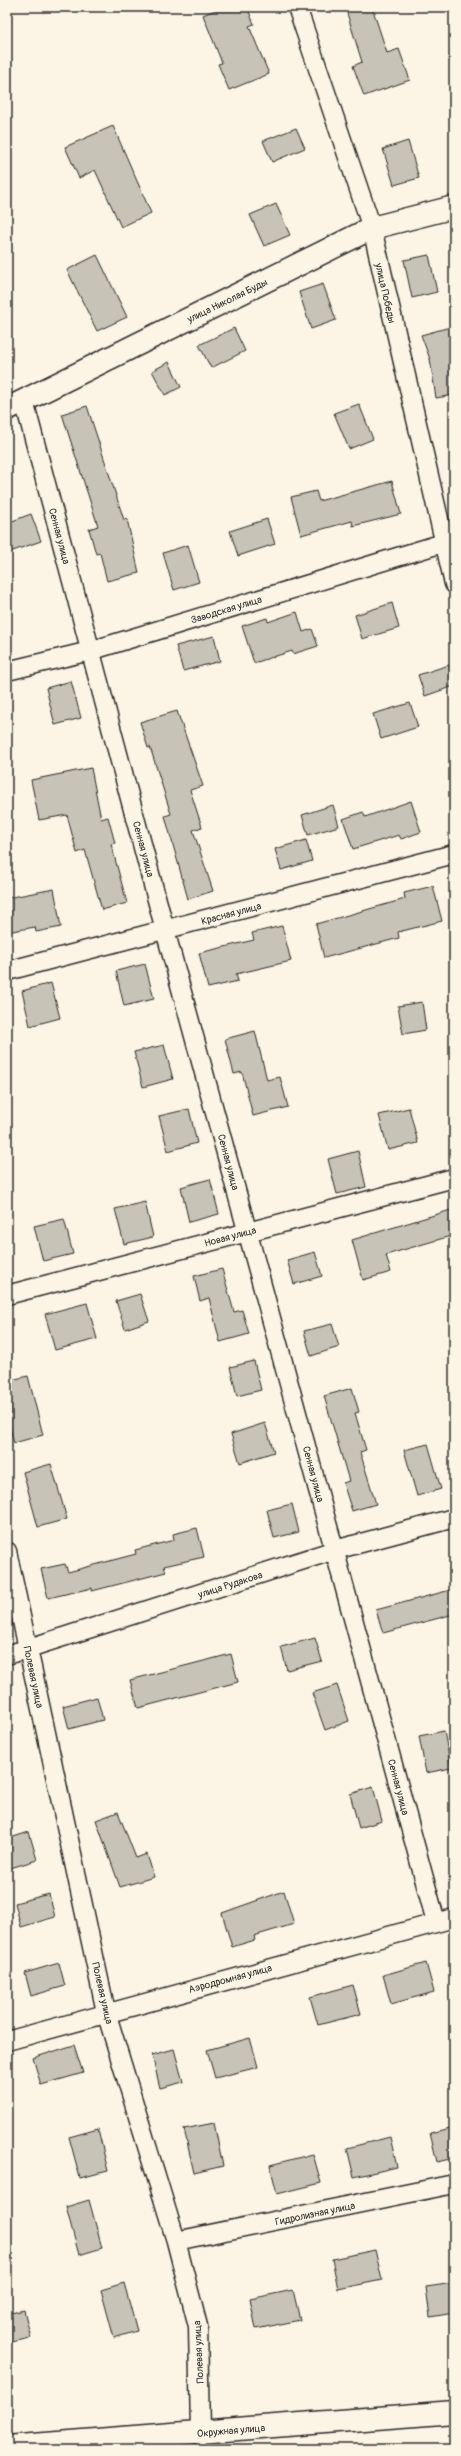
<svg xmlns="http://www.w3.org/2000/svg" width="461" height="2456" viewBox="0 0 461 2456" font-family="Pangolin,sans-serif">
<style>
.building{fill:#c8c3b7;stroke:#2b2b2b}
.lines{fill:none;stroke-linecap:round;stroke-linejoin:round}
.lane-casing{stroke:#2b2b2b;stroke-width:12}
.street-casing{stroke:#2b2b2b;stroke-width:21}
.secondary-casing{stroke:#2b2b2b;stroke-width:25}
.lane{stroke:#fcf5e5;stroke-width:9}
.street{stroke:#fcf5e5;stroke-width:18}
.secondary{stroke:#fcf5e5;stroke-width:22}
.labels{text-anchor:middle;stroke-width:3;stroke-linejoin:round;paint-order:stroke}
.street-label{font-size:10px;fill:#2b2b2b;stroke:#fcf5e5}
</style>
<rect width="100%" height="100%" fill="#fcf5e5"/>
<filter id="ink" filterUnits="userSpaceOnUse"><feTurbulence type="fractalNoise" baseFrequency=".025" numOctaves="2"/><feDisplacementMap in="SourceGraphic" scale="8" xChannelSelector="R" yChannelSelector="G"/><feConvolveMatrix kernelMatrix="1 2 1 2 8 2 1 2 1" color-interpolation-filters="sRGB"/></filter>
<g filter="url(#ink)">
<path class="building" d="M222,7H247L254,24L249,26L269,74L229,90L218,64L222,63L203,15Z
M357,7H372L387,53L399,49L410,80L364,96L353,66L362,62L346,10Z
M113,126L151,213L121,227L95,170L79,178L65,147Z
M296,128L305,148L272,162L263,141Z
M408,141L419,178L394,185L383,149Z
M276,204L290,235L264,246L250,215Z
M97,255L127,317L97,331L67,270Z
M429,255L437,292L412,298L404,260Z
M323,284L336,320L311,329L299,292Z
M454,326V395L436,398L430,359L421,335Z
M234,328L245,351L211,368L199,345Z
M169,362L181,387L165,395L152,371Z
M359,404L373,439L349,449L334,413Z
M87,406L124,520L127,519L139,573L107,581L100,553L96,554L89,529L98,526L62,414Z
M392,481L401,514L353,526L352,521L301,535L291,497L316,491L319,501Z
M31,514L41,541L7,553V523Z
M267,519L275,544L238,556L230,531Z
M188,545L199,582L174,590L163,553Z
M392,603L399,628L362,639L355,615Z
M297,612L303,632L312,629L318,646L293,654L292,651L254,663L242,626L267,618L268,622Z
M214,636L220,661L183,671L176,646Z
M449,665L454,686L425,696L418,675Z
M71,681L81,718L55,725L46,688Z
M410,703L418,727L381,739L373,714Z
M177,711L203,786L190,790L202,827L193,830L213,891L188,899L165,816L171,814L150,747L148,748L140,722Z
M91,768L101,819L108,817L115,843L111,844L127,903L102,910L85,850L77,853L67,815L39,820L31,780Z
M411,801L421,832L401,839L399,835L353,849L343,819L363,812L365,817Z
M333,805L339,826L308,835L302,815Z
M306,840L312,861L281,870L275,849Z
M433,886L442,921L398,932L399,938L324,958L316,924L405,899L404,893Z
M54,889L61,927L36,932L35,927L7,932V898Z
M282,926L291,961L236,974L238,981L208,988L199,953L254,940L252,933Z
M145,964L154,999L124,1006L116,971Z
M51,983L60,1018L30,1026L22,991Z
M422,1002L426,1030L403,1034L398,1006Z
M255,1031L267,1080L280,1077L288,1107L253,1116L242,1072L234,1074L225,1039Z
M164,1045L173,1079L143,1087L134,1052Z
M409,1108L418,1143L388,1150L379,1115Z
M189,1109L197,1143L168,1151L159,1116Z
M358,1151L366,1187L337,1194L328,1159Z
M210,1179L219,1214L189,1222L181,1187Z
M145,1202L153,1237L124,1244L115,1209Z
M454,1209V1235L386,1255L391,1272L363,1280L352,1240Z
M64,1219L73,1254L43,1261L34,1226Z
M315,1252L322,1276L294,1284L287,1260Z
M222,1269L234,1312L242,1310L249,1334L220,1342L209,1298L200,1301L194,1276Z
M140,1294L149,1321L125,1329L116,1301Z
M87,1303L97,1339L55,1350L45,1314Z
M332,1324L339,1347L311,1356L304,1331Z
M254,1361L261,1390L237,1396L230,1367Z
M28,1376L43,1435L14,1443L7,1416V1381Z
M352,1388L359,1412L355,1413L366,1450L360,1452L376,1504L352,1511L343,1483L349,1481L324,1396Z
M265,1423L274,1452L240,1463L231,1434Z
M428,1444L441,1489L417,1496L404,1450Z
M51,1464L67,1519L38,1527L23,1472Z
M292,1504L299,1532L274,1538L267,1510Z
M197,1528L204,1557L164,1566L166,1572L92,1591V1588L48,1598L41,1569L65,1564L68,1572L136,1554L135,1550L174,1540L173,1534Z
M454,1589V1614L383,1633L376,1610Z
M315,1638L322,1661L287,1670L281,1647Z
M231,1654L238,1682L138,1708L130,1680Z
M337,1685L349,1721L325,1730L312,1693Z
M97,1697L103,1720L69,1729L63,1706Z
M444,1731L451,1768L426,1773L419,1736Z
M373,1787L382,1821L359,1828L350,1794Z
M118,1812L136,1858L147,1854L154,1877L120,1887L96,1820Z
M29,1832L37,1860L7,1869V1839Z
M284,1891L294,1924L254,1936L255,1940L232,1947L222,1913Z
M49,1894L55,1917L21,1927L15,1903Z
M59,1963L65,1986L31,1996L25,1973Z
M426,1963L434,1992L391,2004L383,1975Z
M353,1985L361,2014L318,2025L310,1997Z
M250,2038L258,2067L215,2078L207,2050Z
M74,2045L83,2073L41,2085L33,2058Z
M174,2049L183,2082L160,2088L152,2055Z
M214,2123L223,2166L194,2173L184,2129Z
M454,2127V2158L437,2162L430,2133Z
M98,2129L108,2171L80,2178L69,2137Z
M390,2137L397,2167L354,2177L347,2148Z
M313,2154L321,2183L277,2194L270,2165Z
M89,2200L102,2248L79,2255L66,2207Z
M375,2250L382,2280L338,2289L332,2259Z
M124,2283L137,2331L114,2338L101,2290Z
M454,2283V2313L430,2317L426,2287Z
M293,2290L300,2320L256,2329L250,2299Z
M24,2310L31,2338L7,2343V2314Z"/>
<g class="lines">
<g class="lane-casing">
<path id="lane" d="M200,2432L202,2449"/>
</g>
<g class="street-casing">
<path id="street" d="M297,7L372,228L454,584
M24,401L165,930L436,1922
M7,671L90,651L443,543
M7,971L454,854
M7,1295L454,1178
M7,1551L106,2012L176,2241L198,2326L200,2432
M7,1655L335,1550L454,1518
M7,2041L454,1918
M176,2241L454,2184"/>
</g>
<g class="secondary-casing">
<path id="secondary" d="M7,409L372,228L454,207
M7,2447L454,2412"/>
</g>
<use href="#lane" class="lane"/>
<use href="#street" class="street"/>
<use href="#secondary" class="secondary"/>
</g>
</g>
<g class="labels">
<g class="street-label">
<text transform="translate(386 293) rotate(77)" y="4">улица Победы</text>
<text transform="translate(227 300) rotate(-26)" y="4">улица Николая Буды</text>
<text transform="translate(60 536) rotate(75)" y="4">Сенная улица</text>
<text transform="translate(226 609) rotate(-17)" y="4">Заводская улица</text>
<text transform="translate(144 849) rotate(75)" y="4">Сенная улица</text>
<text transform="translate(231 913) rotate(-15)" y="4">Красная улица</text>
<text transform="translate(229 1162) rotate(75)" y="4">Сенная улица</text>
<text transform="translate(230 1236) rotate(-15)" y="4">Новая улица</text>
<text transform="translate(314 1474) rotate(75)" y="4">Сенная улица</text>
<text transform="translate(230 1584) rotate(-18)" y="4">улица Рудакова</text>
<text transform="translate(34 1677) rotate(78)" y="4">Полевая улица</text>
<text transform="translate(399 1787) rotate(75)" y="4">Сенная улица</text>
<text transform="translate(230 1978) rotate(-15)" y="4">Аэродромная улица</text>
<text transform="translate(103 1993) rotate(77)" y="4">Полевая улица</text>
<text transform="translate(315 2213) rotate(-12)" y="4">Гидролизная улица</text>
<text transform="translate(198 2352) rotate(-93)" y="4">Полевая улица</text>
<text transform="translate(231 2430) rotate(-5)" y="4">Окружная улица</text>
</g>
</g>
<rect width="461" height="2456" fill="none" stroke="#fcf5e5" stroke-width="24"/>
<rect x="12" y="12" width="437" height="2432" fill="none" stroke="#2b2b2b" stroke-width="1.5" filter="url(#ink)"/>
</svg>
